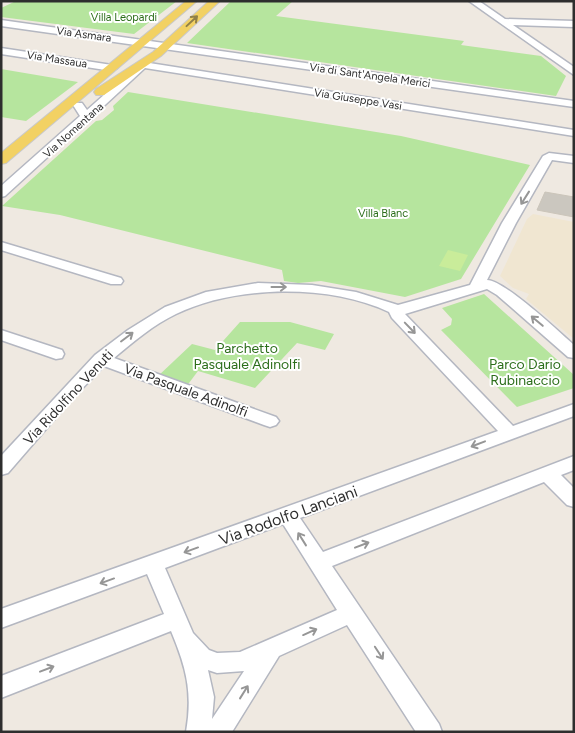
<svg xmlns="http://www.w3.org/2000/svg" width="575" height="733" viewBox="0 0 575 733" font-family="Figtree,sans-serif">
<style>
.education{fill:#f0e6d1}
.green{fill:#b6e59e}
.pitch{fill:#c9ec9a}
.building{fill:#cbc7bf;stroke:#cbc5ba}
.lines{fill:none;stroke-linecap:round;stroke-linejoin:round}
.minor-casing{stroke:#b4b7c1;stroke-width:3}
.major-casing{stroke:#c9c9c9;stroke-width:2}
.minor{fill:#fff;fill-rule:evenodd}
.major{fill:#f2d163;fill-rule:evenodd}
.oneway{stroke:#908048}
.oneway2{stroke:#969696}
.labels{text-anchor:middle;stroke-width:4;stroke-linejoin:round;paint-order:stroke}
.far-park-label{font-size:11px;fill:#2c6e1b;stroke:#fff}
.far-street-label{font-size:11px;fill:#2e2e2e;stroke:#fff}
.park-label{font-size:14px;fill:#2c6e1b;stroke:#fff}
.street-label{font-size:14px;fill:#2e2e2e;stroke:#fff}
.near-street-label{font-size:16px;fill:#2e2e2e;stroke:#fff}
</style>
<rect width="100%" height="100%" fill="#efe9e1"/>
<path class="education" d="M533,214L574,222V339L526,299L529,294L513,288L500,276L527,219Z"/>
<path class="green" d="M16,1H177L134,34L1,17V8Z
M231,1H293L276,16L464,41L461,45L541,56L566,76L556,96L187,43Z
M1,69L78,82L26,121L1,117Z
M128,92L401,136L530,165L461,279L405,297L321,281L298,283L284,281L282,270L60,215L2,206L96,121L102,120L114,110L113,106Z
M484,294L574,375V388L517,407L441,330L451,325L452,319L442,308Z
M240,322H290L334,334L325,350L297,343L255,388L198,371L186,387L157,377L192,344L215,350Z"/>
<path class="pitch" d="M448,250L468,255L460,271L439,266Z"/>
<path class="building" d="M545,192L574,197V217L537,210Z"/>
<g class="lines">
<g class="minor-casing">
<path id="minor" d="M469,1H479L505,19L574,21V27L513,25L574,67V75Z
M1,20L574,101V107L1,26Z
M1,48L112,65L117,68L112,71L1,54Z
M143,62L574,130V136L145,68L92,117L91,120L87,121L5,196L1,197V186L80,116L73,105L74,103H82L87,110L140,63Z
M549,153L574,156V163L552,160L516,223L487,280C504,280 558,331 574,345V358L568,357L497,295L487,289L405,314L513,426L574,404V416L300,518L323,552L574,456V470L561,475L574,488V507L567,505L544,482L332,566L439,724L442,732H416L347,625L279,656L232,732H186C193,692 186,667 171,631L1,698V676L164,614L147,574L1,628V609L498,431L392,318L389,312C329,284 236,285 176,314C153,325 133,342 114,358L276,417L279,421L276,425L270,427L264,425L104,366L72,399L8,473L1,475V456L95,355L128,330L165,307L206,292L258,283L312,285L356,292L398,305L470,285L502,223L543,156ZM283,524L337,610L240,652L217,653L209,650L193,633L165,568ZM208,670L217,673L244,671L212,719L214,697Z
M1,242L121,278L123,281L121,284H111L1,250Z
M1,330L62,350L64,354L62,358L56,359L1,340Z"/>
</g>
<g class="major-casing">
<path id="major" d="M186,1H197L6,163L1,164V153Z
M209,1H220L161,56L104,95H96L94,92L96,89L153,52Z"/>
</g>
<use href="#minor" class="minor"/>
<use href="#major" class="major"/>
</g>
<defs><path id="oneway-shaft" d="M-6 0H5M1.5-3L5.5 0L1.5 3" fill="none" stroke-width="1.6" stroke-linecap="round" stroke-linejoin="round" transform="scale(1.25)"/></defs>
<use class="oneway" href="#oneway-shaft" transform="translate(192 21) rotate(-43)"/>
<g class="oneway2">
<use href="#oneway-shaft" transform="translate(525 198) rotate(122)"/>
<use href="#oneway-shaft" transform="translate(279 287)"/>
<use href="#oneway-shaft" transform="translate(537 321) rotate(-140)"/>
<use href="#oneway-shaft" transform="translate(410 328) rotate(46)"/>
<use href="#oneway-shaft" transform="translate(127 337) rotate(-37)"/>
<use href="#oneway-shaft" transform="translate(478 444) rotate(159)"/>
<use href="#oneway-shaft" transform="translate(302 539) rotate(-122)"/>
<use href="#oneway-shaft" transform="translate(362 545) rotate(-21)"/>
<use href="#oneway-shaft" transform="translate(191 550) rotate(160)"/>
<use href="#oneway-shaft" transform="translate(107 581) rotate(160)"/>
<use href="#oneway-shaft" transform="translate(310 632) rotate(-24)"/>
<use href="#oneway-shaft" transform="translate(379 653) rotate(57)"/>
<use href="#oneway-shaft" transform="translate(47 669) rotate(-21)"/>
<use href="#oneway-shaft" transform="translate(244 692) rotate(-58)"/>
</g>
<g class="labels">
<g class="far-park-label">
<text x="124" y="21">Villa Leopardi</text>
<text x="383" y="217">Villa Blanc</text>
</g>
<g class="far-street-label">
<text transform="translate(84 34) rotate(8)" y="4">Via Asmara</text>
<text transform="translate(57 59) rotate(9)" y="4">Via Massaua</text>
<text transform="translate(370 75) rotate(8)" y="4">Via di Sant'Angela Merici</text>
<text transform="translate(358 99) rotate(9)" y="4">Via Giuseppe Vasi</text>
<text transform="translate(73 130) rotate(-42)" y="4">Via Nomentana</text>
</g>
<g class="park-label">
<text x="247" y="353">Parchetto<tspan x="247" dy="16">Pasquale Adinolfi</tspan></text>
<text x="525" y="369">Parco Dario<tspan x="525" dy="16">Rubinaccio</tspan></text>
</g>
<g class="street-label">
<text transform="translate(186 390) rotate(20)" y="5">Via Pasquale Adinolfi</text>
<text transform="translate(68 397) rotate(-47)" y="5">Via Ridolfino Venuti</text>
</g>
<g class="near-street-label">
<text transform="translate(288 515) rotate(-20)" y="6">Via Rodolfo Lanciani</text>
</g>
</g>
<rect width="575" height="733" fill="none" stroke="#2e2e2e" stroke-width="5"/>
</svg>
